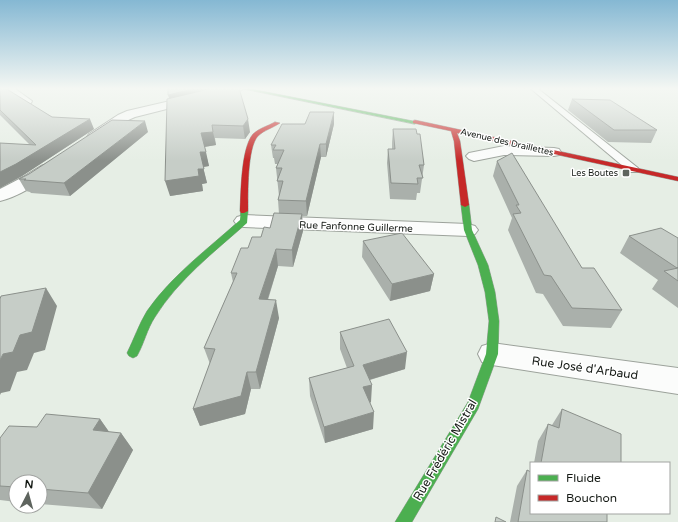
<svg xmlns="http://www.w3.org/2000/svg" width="678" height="522" viewBox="0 0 678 522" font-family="'Varela Round',sans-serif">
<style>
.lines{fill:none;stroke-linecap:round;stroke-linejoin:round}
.lane-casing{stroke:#9ca29b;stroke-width:2}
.street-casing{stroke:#9ca29b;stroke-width:2}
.fast-casing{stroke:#9ca29b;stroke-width:1}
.jam-casing{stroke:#9ca29b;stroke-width:1}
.lane{fill:#fbfcfb;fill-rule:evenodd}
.street{fill:#fbfcfb;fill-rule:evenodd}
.fast{fill:#4caf50;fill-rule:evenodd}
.jam{fill:#c62828;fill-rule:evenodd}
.wall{fill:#aab0ab}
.shaded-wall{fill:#8b908b}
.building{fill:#c6cdc7;stroke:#8b908b}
.poi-dot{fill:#5e645e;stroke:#fff;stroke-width:1.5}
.labels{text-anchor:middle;stroke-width:3;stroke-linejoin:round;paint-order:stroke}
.far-street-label{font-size:9px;fill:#151a15;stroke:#fff}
.far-poi-label{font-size:9px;fill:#151a15;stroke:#fff;text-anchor:end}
.street-label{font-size:10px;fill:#151a15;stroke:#fff}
.near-street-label{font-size:12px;fill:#151a15;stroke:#fff}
</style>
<rect width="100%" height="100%" fill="#e6eee5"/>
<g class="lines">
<g class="lane-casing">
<path id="lane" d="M7,88H14L32,101L31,103H25Z
M530,88H537L638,168L639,170L638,172H630Z"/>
</g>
<g class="street-casing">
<path id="street" d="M226,88H243L242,90L135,117L126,121L99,140L94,141L89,140L87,137L89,134L118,115L127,111Z
M504,146L554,148L559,149L561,152L559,155L554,156L504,155L474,161L469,159L466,156L469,153Z
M47,164L53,166L55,169C47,181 14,198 0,201V189L23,177L41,166Z
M244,215L468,224L475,226L478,230L475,234L468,236L244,227L237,225L234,221L237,217Z
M492,343L678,368V394L492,365L482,362L478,354L482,346Z"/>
</g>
<g class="fast-casing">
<path id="fast" d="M239,88H246L418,122L415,124Z
M462,203H468L469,205L472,230L488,265L495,292L499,321L498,354L478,409L412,522H395L468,402L486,354L489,321L485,292L478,265L464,230L461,205Z
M241,209H244L248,211L247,223C214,252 178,280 155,317C147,329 144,344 137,356L133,358L129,356L127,353C134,339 139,324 147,311C172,275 208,249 240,220Z"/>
</g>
<g class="jam-casing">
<path id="jam" d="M415,120L678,177V181L457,133L460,141L469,205L465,207L461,205L454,141L451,131L413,123V121Z
M275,122L280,123C273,128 264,130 258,136C247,148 248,194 248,211L244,213H241L240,211C241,192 241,148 253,134C259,128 268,126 275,122Z"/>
</g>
<use href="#lane" class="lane"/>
<use href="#street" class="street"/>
<use href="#fast" class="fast"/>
<use href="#jam" class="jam"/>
</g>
<path class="wall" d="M0,88L52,117L94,129L22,176L0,188V143L30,145L0,115Z
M208,89L250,132L245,139L215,138L216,145L204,147L209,166L203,167L207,183L202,184L203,191L170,196Z
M572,99L657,130L651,143L608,142L568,110Z
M305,124H334L326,157H321L307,216H302L303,231L293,267L278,266L268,300L279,318L260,389H251L245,414L200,426L193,409L210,364L204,348L233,282L231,273L248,248L261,237L270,228L279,214L278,200L279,196L276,168L278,164H275L274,158H273L271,145Z
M393,129L424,165L420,193H417L416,200L390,199L387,163L388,149H392V142Z
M148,132L70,196L31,193L30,192L26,191L19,179Z
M497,161L582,268L622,310L611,328L563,326L543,294L536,293L508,230L512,218L493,176Z
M629,236L678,238V308L652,289L658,280L620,253Z
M363,241L434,274L430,291L390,301L362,257Z
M340,332L405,369L370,380L371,402L370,403L373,429L325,443L310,396L309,378L347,368L340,349Z
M562,409L621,463H534L538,441L548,424L552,425Z
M100,419L109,432L121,433L133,450L102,509L40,504V482H16V502L0,500V438L37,427Z
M527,470L607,522H510L517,486Z"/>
<path class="shaded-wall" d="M197,88H208L209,91L170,101L168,95Z
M334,112V124L326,157V144Z
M90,119L94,129L22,176L0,188V172Z
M248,119L250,132L245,139L243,126Z
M145,121L148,132L70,196L64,183Z
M213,132L216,145L204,147L201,133Z
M320,144L321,157L307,216L306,201Z
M200,152H206L209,166L203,167L207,183L202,184L203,191L170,196L165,181L198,169Z
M302,214L303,231L293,267L292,250Z
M276,249L278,266L262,317L259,299Z
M434,274L430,291L390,301L392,284Z
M46,288L57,306L45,350L34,353L27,370L17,372L10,391L1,393L0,395V360L3,354L20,335Z
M276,300L279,318L260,389L256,372Z
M407,352L405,369L362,382L363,365Z
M247,372L251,389L245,414L200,426L193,409Z
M372,385L371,402L362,405L363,387Z
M374,412L373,429L325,443L324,427Z
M100,419L112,436L93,430Z
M121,433L133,450L102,509L88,493Z"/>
<path class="building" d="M0,88H5L52,117L90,119L16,164L0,172V143L36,145L0,110Z
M168,88H197L168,95Z
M213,88H239L248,119L243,126L212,125L213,132L201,133L206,152H200L204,169H198L199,176L165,181L167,99Z
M572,99L610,100L657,130H614Z
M310,112H334L326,144H320L306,201L278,200L283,181H277L282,168H276L284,150H273L276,145H271L282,124H305Z
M112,120L145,121L64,183L24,180L26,179H19L29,174Z
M393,129H416L417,134H420L424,165H419L423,178H417L418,184L391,183L388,149H395Z
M512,153L582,268H594L622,310L572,308L551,276L544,275L513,214L521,213L516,205H519L497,161Z
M274,213L302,214L292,250L276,249L259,299L276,300L256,372H247L241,396L193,409L215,349L204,348L237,273H231L241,248H248L252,237H261L264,227L270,228Z
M661,228L678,238V267L677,268L629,236Z
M402,233L434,274L392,284L363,241Z
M678,268V281L664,271Z
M46,288L32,332L20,335L13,352L3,354L0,360V299L1,296Z
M389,319L407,352L363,365L372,385L363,387L374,412L324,427L309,378L354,366L340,332Z
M562,409L621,434V463H541L548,424L559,428Z
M46,414L100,419L93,430L121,433L88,493L40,489V482H16V487L0,486V438L9,426L37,427Z
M527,470L531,472V513H607V522H518Z
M496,517L506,522H495Z"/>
<linearGradient id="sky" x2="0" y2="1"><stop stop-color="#85b8d3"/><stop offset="0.55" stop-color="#f4f7f3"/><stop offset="1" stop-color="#f4f7f3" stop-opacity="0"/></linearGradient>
<rect width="678" height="161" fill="url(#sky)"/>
<rect class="poi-dot" x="622" y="169" width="8" height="8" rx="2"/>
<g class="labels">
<g class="far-street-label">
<text transform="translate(507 142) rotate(13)" y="3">Avenue des Draillettes</text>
</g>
<g class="far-poi-label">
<text x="618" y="176">Les Boutes</text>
</g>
<g class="street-label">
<text transform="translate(356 226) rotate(2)" y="4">Rue Fanfonne Guillerme</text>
</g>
<g class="near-street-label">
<text transform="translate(585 368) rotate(8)" y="4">Rue José d'Arbaud</text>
<text transform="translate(445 450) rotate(-60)" y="4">Rue Frédéric Mistral</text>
</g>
</g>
<rect x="530" y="462" width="140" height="52" fill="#ffffff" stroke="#a1a3a1"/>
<rect x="538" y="475" width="20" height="6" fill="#4caf50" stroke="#a1a3a1"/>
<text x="566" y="482" font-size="12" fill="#151a15">Fluide</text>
<rect x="538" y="495" width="20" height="6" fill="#c62828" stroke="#a1a3a1"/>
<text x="566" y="502" font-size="12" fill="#151a15">Bouchon</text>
<g transform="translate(28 494) rotate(6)"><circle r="19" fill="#ffffff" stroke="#a1a3a1"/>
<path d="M0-3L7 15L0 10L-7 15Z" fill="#5e645e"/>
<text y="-6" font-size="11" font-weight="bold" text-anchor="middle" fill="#151a15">N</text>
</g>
</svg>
